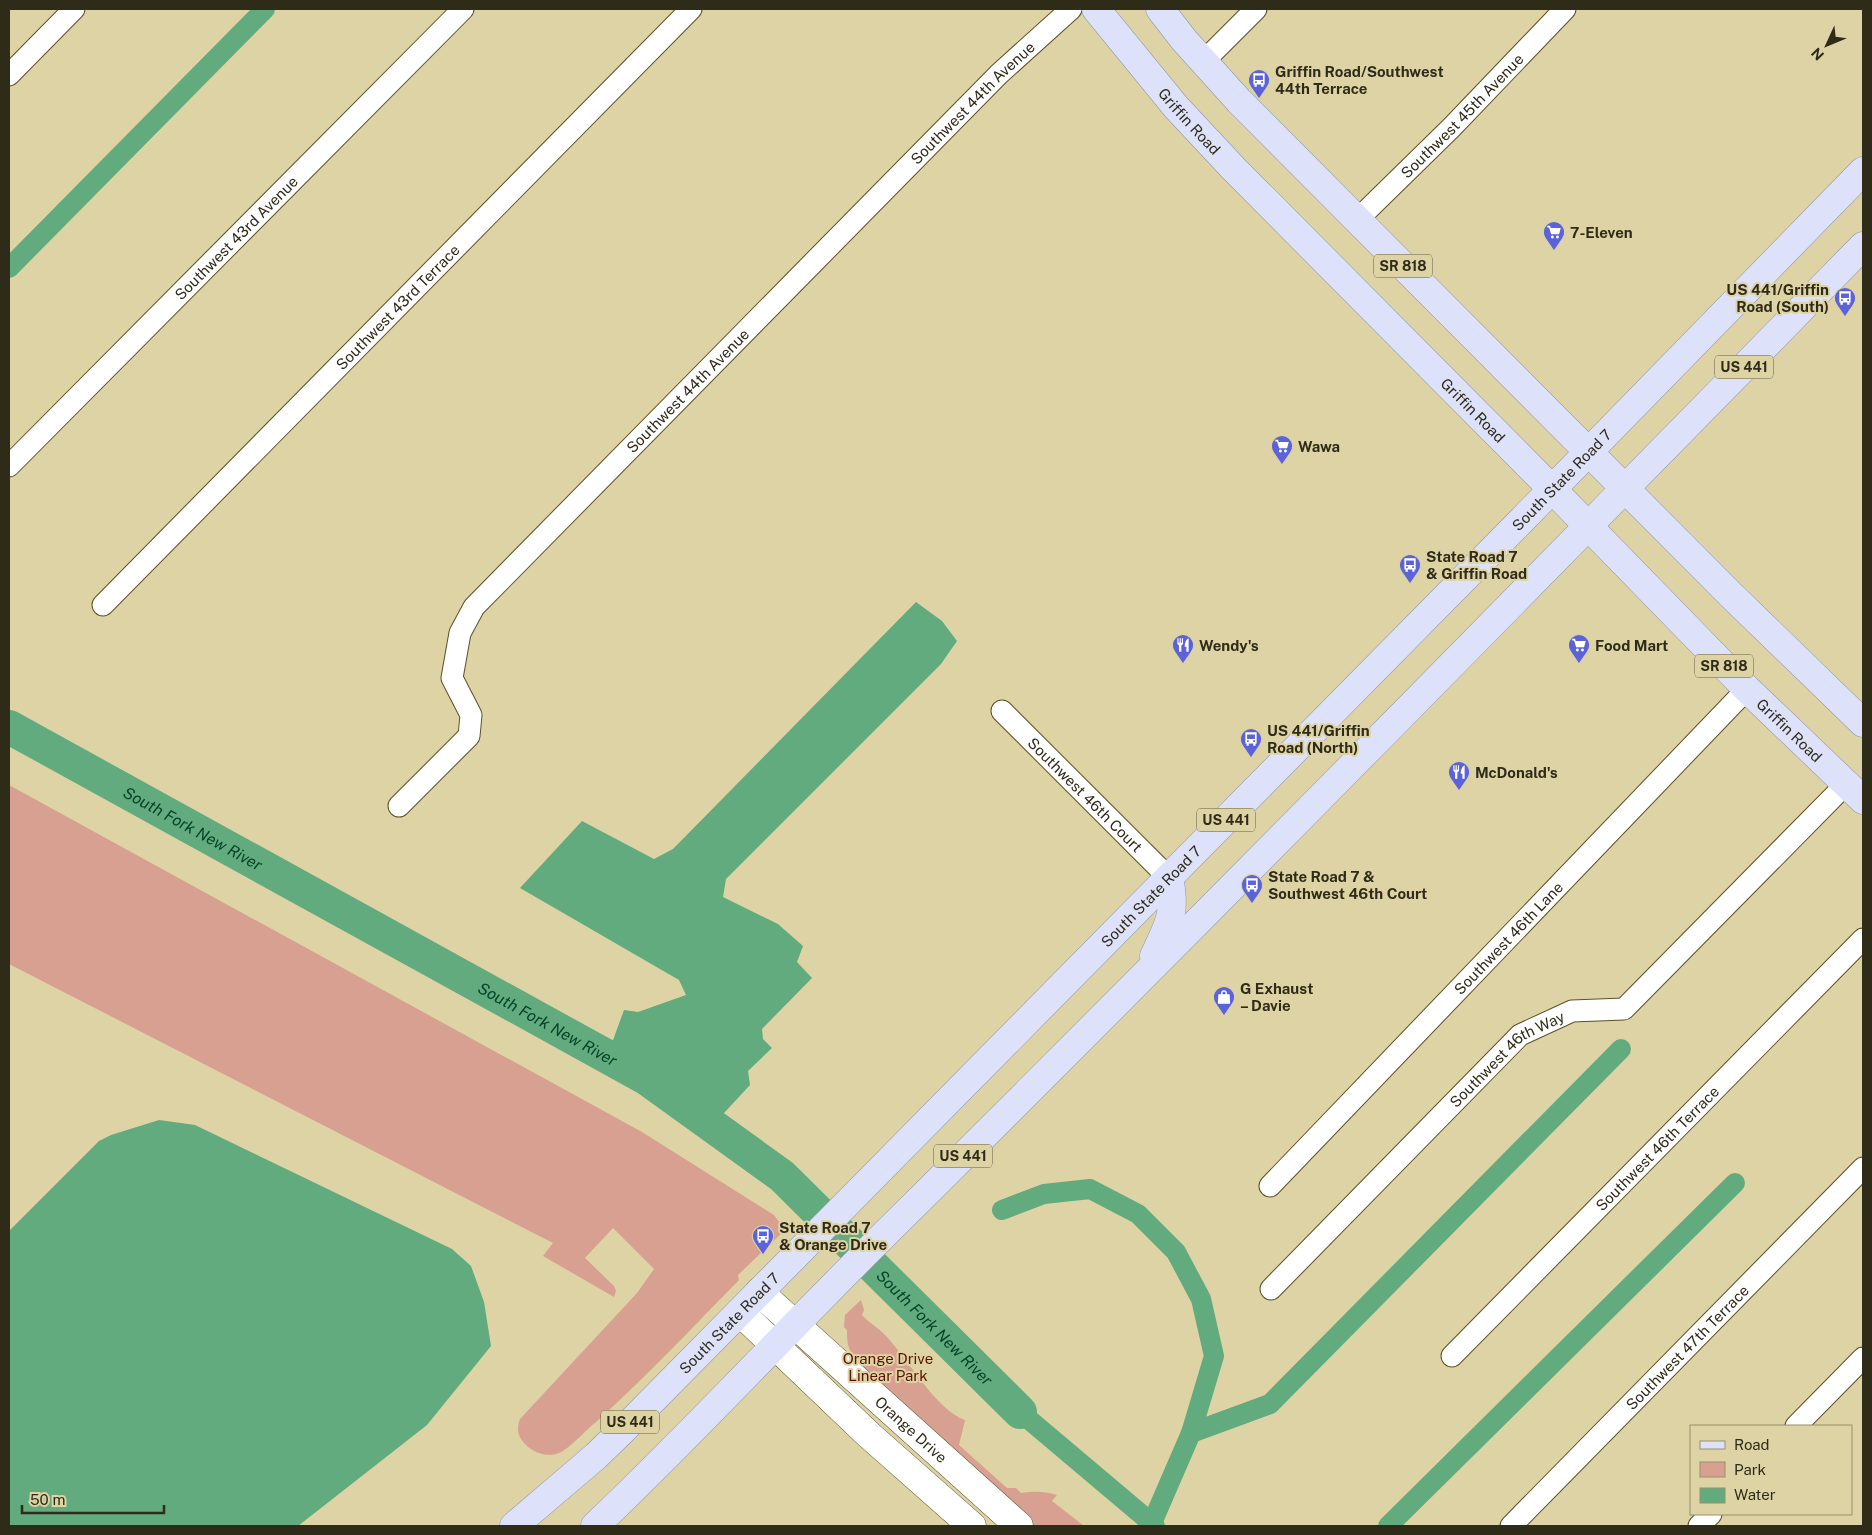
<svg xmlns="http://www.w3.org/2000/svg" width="1872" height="1535" font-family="'Public Sans',sans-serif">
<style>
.green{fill:#d8a090}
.water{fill:#61ab7f}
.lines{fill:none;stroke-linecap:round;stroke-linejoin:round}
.canal{stroke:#61ab7f;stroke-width:20}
.river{stroke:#61ab7f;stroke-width:34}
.street-casing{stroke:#5b5126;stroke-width:23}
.secondary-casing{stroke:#5b5126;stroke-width:29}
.primary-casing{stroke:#9195a9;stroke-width:29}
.street{stroke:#fff;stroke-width:21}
.secondary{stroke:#fff;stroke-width:28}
.primary{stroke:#dde2fa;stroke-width:28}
.labels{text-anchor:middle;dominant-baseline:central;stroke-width:4;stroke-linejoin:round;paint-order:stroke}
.shield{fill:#ded3a4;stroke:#645d43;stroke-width:1}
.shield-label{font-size:14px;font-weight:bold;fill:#2f2b19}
.poi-label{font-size:15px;font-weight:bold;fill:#2f2b19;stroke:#ded3a4;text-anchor:start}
.street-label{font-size:15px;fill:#2f2b19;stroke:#ded3a4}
.park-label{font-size:15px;fill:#591400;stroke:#ded3a4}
.water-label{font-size:16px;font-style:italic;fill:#054326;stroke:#ded3a4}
</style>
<rect width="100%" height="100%" fill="#ded3a4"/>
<!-- green -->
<g class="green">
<path d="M 9,785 L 642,1132 L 774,1215 L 785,1230 L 738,1275 L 739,1280 C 692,1328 646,1377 596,1422 C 587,1429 571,1447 561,1452 C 550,1458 535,1454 526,1445 C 518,1437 516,1430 520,1419 L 637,1293 L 654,1269 L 613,1228 L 585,1258 L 614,1286 L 616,1291 L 614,1297 L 543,1256 L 553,1243 L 9,964 Z"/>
<path d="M 861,1300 L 864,1310 L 862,1315 C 869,1323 879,1328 886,1336 C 907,1358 936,1410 965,1420 L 959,1445 L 1007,1488 L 1016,1488 L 1021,1493 C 1035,1491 1044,1491 1057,1495 L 1052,1501 L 1084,1526 L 1031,1526 L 865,1373 C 863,1358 856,1361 850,1350 C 847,1344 847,1337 847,1330 L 844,1327 L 845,1315 Z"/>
</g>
<!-- water -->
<g class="water">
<path d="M 916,602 L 942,621 L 957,641 L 941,664 L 726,879 L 723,897 L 778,924 L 803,946 L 797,962 L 812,978 L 762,1029 L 763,1039 L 772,1048 L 748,1071 L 750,1085 L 712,1126 L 646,1078 L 612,1043 L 624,1010 L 638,1012 L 686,995 L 679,980 L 520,888 L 582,821 L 654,859 L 673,849 Z"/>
<path d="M 159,1120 L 195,1125 L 452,1249 L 471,1266 L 484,1302 L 491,1346 L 427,1425 L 298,1526 L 9,1526 L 9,1231 L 99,1141 L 111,1135 Z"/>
</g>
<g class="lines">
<!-- canal -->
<g class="canal">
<path d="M 9,268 L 265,9"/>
<path d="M 1002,1210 L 1044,1194 L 1090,1189 L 1138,1214 L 1176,1252 L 1201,1299 L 1214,1356 L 1191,1433"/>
<path d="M 1020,1412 L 1155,1526"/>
<path d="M 1152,1523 L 1191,1433 L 1270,1404 L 1621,1049"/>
<path d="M 1388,1526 L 1735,1183"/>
</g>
<!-- river -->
<path class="river" id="s1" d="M 9,727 L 646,1078 L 782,1176 L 1020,1412"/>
<!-- street casing -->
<g class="street-casing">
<g id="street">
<path d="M 1203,62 L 1256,9"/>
<path d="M 9,75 L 74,9"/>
<path id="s2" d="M 1357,220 L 1452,127 L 1565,9"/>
<path id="s3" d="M 9,466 L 463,9"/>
<path id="s4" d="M 103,605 L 691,9"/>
<path id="s5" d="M 1002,711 L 1169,878"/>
<path id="s6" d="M 399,806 L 469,736 L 471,715 L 452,678 L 460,633 L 474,607 L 999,74 L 1071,9"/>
<path id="s7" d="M 1270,1186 L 1747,689"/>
<path id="s8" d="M 1271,1289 L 1520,1035 L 1572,1011 L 1624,1009 L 1847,783"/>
<path id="s9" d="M 1452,1356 L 1863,939"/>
<path d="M 1796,1426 L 1863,1358"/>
<path id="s10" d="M 1511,1526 L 1863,1168"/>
<path d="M 1699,1526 L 1711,1514"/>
</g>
</g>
<!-- secondary casing -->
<g class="secondary-casing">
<g id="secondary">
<path id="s11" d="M 759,1292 L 1019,1526"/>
<path d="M 740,1312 L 869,1435 L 972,1526"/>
</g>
</g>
<!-- primary casing -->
<g class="primary-casing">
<g id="primary">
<path id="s12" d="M 1096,9 L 1176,107 L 1233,168 L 1552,489 L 1747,689 L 1863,800"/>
<path d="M 1160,9 L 1184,40 L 1239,101 L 1731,595 L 1863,723"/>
<path d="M 1154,956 C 1168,926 1177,913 1169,878"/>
<path id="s13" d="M 514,1526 L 596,1456 L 626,1427 L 1521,521 L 1863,171"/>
<path d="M 595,1526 C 700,1426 798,1319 901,1218 C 1225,897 1544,571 1863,246"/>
</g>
</g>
<!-- street -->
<use href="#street" class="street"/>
<!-- secondary -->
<use href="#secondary" class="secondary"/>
<!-- primary -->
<use href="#primary" class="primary"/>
</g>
<!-- icons -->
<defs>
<g id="bus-pin" transform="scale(1.125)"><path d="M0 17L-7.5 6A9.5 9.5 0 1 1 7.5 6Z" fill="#5c63da" stroke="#ded3a4"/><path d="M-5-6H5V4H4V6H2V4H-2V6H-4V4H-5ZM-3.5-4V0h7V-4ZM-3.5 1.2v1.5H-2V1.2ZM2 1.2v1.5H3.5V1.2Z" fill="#fff"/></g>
<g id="supermarket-pin" transform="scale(1.125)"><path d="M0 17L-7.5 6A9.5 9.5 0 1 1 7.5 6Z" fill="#5c63da" stroke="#ded3a4"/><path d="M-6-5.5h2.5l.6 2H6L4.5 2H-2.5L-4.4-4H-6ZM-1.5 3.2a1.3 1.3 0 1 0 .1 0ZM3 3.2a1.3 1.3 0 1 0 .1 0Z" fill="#fff"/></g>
<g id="restaurant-pin" transform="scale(1.125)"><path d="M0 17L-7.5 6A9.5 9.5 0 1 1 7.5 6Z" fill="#5c63da" stroke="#ded3a4"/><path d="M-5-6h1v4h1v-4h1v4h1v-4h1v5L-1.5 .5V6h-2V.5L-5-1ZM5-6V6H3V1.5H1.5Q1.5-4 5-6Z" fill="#fff"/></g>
<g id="shop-pin" transform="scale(1.125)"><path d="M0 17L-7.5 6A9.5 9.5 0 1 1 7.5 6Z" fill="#5c63da" stroke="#ded3a4"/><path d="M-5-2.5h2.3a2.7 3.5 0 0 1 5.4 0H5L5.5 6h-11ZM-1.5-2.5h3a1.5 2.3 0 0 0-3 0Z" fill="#fff"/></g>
</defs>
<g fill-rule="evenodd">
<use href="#bus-pin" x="1259" y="80"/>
<use href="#supermarket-pin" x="1554" y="232"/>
<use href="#bus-pin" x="1845" y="298"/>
<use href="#supermarket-pin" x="1282" y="446"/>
<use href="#bus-pin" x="1410" y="565"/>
<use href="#restaurant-pin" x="1183" y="645"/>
<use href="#supermarket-pin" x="1579" y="645"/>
<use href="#bus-pin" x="1251" y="739"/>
<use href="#restaurant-pin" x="1459" y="772"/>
<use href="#bus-pin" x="1252" y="885"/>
<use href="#shop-pin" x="1224" y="997"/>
<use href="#bus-pin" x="763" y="1236"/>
</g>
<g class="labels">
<!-- shield labels -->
<g class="shield">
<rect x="1374" y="254.5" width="58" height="23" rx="4"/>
<rect x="1715" y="355.5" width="58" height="23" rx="4"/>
<rect x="1695" y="654.5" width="58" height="23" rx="4"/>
<rect x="1197" y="808.5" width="58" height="23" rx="4"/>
<rect x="934" y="1144.5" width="58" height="23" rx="4"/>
<rect x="601" y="1410.5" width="58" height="23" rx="4"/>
</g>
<g class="shield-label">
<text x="1403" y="266">SR 818</text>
<text x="1744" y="367">US 441</text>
<text x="1724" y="666">SR 818</text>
<text x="1226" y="820">US 441</text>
<text x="963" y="1156">US 441</text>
<text x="630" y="1422">US 441</text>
</g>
<!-- poi labels -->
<g class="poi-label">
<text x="1275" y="71">Griffin Road/Southwest<tspan x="1275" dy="17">44th Terrace</tspan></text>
<text x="1570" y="232">7-Eleven</text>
<text x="1829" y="289" text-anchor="end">US 441/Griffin<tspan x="1829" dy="17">Road (South)</tspan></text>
<text x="1298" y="446">Wawa</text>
<text x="1426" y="556">State Road 7<tspan x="1426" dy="17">&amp; Griffin Road</tspan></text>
<text x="1199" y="645">Wendy's</text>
<text x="1595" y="645">Food Mart</text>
<text x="1267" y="730">US 441/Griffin<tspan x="1267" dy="17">Road (North)</tspan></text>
<text x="1475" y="772">McDonald's</text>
<text x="1268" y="876">State Road 7 &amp;<tspan x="1268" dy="17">Southwest 46th Court</tspan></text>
<text x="1240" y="988">G Exhaust<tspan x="1240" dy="17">– Davie</tspan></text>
<text x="779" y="1227">State Road 7<tspan x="779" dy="17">&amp; Orange Drive</tspan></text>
</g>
<!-- street labels -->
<g class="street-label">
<text stroke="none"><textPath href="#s6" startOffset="946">Southwest 44th Avenue</textPath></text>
<text stroke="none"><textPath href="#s2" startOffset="148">Southwest 45th Avenue</textPath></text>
<text stroke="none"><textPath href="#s12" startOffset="146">Griffin Road</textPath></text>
<text stroke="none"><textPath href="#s3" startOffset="322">Southwest 43rd Avenue</textPath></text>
<text stroke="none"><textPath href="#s4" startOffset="419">Southwest 43rd Terrace</textPath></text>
<text stroke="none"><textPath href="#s6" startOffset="541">Southwest 44th Avenue</textPath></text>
<text stroke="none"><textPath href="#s12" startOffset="551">Griffin Road</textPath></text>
<text stroke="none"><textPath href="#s13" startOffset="1481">South State Road 7</textPath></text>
<text stroke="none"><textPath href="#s12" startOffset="1001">Griffin Road</textPath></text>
<text stroke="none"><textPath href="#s5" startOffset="118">Southwest 46th Court</textPath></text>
<text stroke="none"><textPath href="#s13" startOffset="896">South State Road 7</textPath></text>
<text stroke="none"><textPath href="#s7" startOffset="344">Southwest 46th Lane</textPath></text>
<text stroke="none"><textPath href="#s8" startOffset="331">Southwest 46th Way</textPath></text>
<text stroke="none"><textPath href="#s9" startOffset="292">Southwest 46th Terrace</textPath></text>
<text stroke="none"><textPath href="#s13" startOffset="296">South State Road 7</textPath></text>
<text stroke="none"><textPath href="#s10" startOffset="251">Southwest 47th Terrace</textPath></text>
<text stroke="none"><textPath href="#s11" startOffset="205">Orange Drive</textPath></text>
</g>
<!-- park labels -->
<g class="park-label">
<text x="888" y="1358">Orange Drive<tspan x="888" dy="17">Linear Park</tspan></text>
</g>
<!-- water labels -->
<g class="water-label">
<text stroke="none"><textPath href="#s1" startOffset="210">South Fork New River</textPath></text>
<text stroke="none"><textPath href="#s1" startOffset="615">South Fork New River</textPath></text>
<text stroke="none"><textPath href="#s1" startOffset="1110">South Fork New River</textPath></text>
</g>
</g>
<!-- border -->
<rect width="1872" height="1535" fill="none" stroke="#2f2b19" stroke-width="20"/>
<!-- legend -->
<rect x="1690" y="1425" width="162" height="90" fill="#ded3a4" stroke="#98906c"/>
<rect x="1700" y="1441" width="25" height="8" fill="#dde2fa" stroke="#98906c"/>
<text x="1734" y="1450" font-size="15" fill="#2f2b19">Road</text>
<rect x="1700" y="1462" width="25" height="15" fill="#d8a090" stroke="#98906c"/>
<text x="1734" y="1475" font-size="15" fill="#2f2b19">Park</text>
<rect x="1700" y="1488" width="25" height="15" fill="#61ab7f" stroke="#98906c"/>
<text x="1734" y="1500" font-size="15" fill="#2f2b19">Water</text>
<!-- north arrow -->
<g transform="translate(1827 45) rotate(226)" stroke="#ded3a4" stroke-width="4" paint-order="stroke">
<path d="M0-4L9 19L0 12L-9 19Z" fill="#2f2b19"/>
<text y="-8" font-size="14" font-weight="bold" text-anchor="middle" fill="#2f2b19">N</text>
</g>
<!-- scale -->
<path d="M22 1505v8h142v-8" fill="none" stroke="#2f2b19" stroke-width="2.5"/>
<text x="30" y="1505" font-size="15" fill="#2f2b19" stroke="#ded3a4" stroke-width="4" paint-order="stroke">50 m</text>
</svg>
